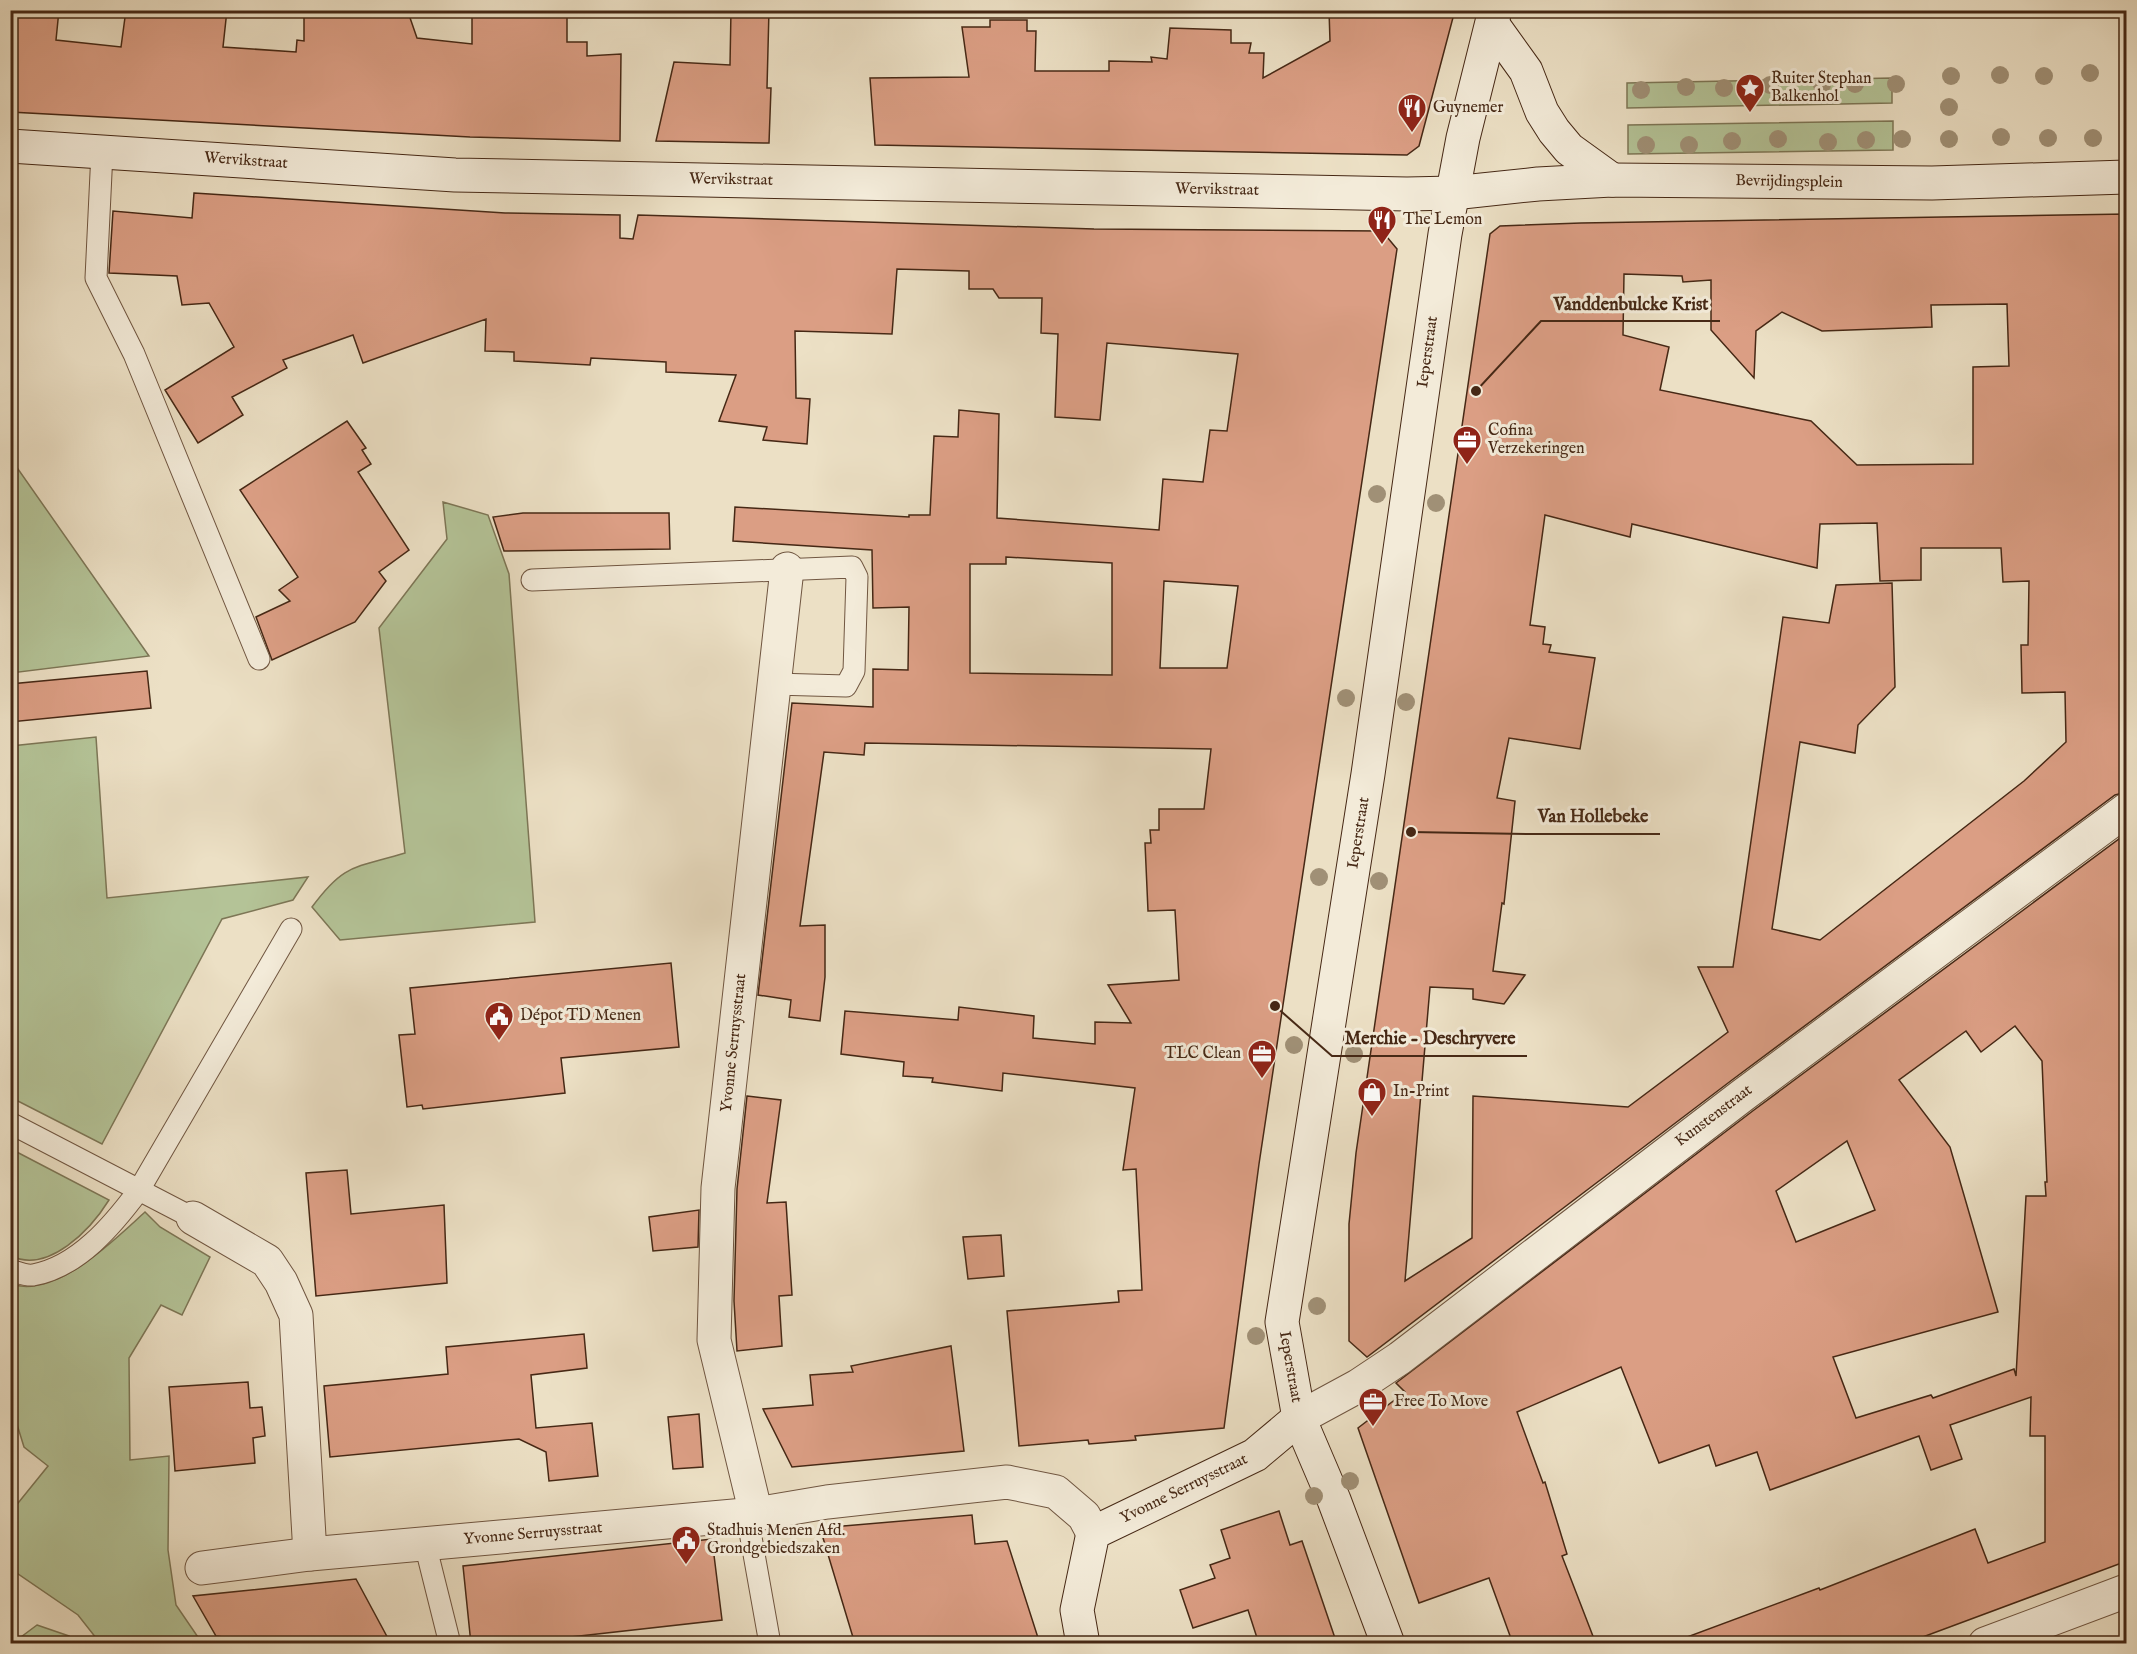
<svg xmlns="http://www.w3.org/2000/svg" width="2137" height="1654" font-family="'IM FELL English',serif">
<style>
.green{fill:#b4c397;stroke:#7d7656;stroke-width:1.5}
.building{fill:#db9e84;stroke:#462815;stroke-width:1.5;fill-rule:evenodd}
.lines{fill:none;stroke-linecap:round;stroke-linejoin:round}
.lane-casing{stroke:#705641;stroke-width:23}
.street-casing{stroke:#705641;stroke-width:35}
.secondary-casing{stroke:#462815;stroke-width:35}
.lane{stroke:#f3ebd9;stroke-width:21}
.street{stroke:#f3ebd9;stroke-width:33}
.secondary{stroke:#f3ebd9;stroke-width:33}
.tree{fill:#a09076}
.labels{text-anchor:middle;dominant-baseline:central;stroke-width:6;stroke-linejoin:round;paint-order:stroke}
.poi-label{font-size:16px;fill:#462815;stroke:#f3ebd9;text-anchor:start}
.street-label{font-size:16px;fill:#462815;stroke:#f3ebd9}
.leader{fill:none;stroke:#462815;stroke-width:2}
.callout-dot{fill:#462815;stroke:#f3ebd9;stroke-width:2}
.callout-label{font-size:18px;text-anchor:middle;font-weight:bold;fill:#462815;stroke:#f3ebd9;stroke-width:6;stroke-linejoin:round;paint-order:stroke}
</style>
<rect width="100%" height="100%" fill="#ece0c5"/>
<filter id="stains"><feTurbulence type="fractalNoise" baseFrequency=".00333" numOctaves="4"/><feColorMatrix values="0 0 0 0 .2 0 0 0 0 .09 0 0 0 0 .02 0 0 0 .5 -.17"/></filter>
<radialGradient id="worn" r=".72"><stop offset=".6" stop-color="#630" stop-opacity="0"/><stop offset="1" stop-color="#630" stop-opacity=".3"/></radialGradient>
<!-- green -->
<g class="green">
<path d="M 1892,78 L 1892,103 L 1627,108 L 1627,83 Z"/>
<path d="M 1893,121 L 1893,150 L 1628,154 L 1628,125 Z"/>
<path d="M 10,459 L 11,459 L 149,656 L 11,673 Z"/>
<path d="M 443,502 L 488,515 L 509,574 L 535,922 L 340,940 L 312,907 C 345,862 356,868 405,853 L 379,628 L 447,539 Z"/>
<path d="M 96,737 L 107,898 L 308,877 L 293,900 L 222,919 L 102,1144 L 10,1097 L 11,746 Z"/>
<path d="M 11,1149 L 109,1200 C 91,1229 49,1274 11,1256 Z"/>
<path d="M 145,1212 L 160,1227 L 210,1257 L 182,1315 L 161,1305 L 129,1358 L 130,1460 L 169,1456 L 168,1550 L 176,1605 L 202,1643 L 100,1643 L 78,1615 L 11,1569 L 10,1513 L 48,1466 L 24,1447 L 11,1405 L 11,1284 C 56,1299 113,1241 145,1212 Z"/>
<path d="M 37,1625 L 69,1636 L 77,1643 L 13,1643 Z"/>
</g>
<!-- building -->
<g class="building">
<path d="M 10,10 L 59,10 L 56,40 L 121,47 L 126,10 L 227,10 L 223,47 L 296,52 L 297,40 L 304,41 L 304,12 L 408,12 L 417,38 L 472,44 L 472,15 L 567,16 L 567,42 L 587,42 L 587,56 L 621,54 L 620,141 L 470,137 L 10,112 Z"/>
<path d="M 731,10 L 769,10 L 767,88 L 771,88 L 769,143 L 656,141 L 674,62 L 730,65 Z"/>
<path d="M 1329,10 L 1455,10 L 1419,146 L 1407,155 L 875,145 L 870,78 L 969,77 L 962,27 L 990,27 L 990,20 L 1027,20 L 1027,31 L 1036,31 L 1035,71 L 1109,71 L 1109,61 L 1152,62 L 1151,57 L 1167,59 L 1170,28 L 1231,30 L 1231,43 L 1251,43 L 1249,53 L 1264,53 L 1263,78 L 1330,41 Z"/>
<path d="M 194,193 L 505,213 L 620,215 L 620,238 L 633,239 L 638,215 L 1094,229 L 1382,231 L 1397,249 L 1259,1164 L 1224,1428 L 1135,1436 L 1136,1440 L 1089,1444 L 1088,1440 L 1019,1446 L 1007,1311 L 1119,1302 L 1118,1291 L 1142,1290 L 1136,1169 L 1123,1170 L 1135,1088 L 1003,1073 L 1002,1091 L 932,1082 L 933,1078 L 903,1076 L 904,1062 L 841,1054 L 845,1011 L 958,1020 L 959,1007 L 1034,1016 L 1033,1038 L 1095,1044 L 1095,1022 L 1131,1023 L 1108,985 L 1179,980 L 1175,910 L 1148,911 L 1145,843 L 1151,843 L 1150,830 L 1159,830 L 1159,809 L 1204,809 L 1211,749 L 865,743 L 864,755 L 824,752 L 800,926 L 825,925 L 825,977 L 820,1021 L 789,1017 L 791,1000 L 758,995 L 792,703 L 873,707 L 873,669 L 908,670 L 909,607 L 873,608 L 872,550 L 733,541 L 735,507 L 909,517 L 909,515 L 930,515 L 934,436 L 958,437 L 959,410 L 999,414 L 997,518 L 1159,530 L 1163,479 L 1203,482 L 1210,430 L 1227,431 L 1238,354 L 1107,343 L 1100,420 L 1055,417 L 1058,334 L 1041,333 L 1042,298 L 999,298 L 993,289 L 969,289 L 969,271 L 897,269 L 892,334 L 795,331 L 796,398 L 810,399 L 807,444 L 763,440 L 767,427 L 719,421 L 736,375 L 666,372 L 666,362 L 591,358 L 590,365 L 514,361 L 514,352 L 485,351 L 486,319 L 363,363 L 353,335 L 283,360 L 287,368 L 232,397 L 243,415 L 198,443 L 165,390 L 234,347 L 209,303 L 182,305 L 177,276 L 109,273 L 113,211 L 192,218 ZM 1006,557 L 1112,563 L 1112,675 L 970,673 L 970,564 L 1006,564 ZM 1164,581 L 1238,586 L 1227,668 L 1160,668 Z"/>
<path d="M 2127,214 L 2127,792 L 2115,795 L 1732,1080 L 1367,1357 L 1349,1341 L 1349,1224 L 1356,1153 L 1490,234 L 1500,226 L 1581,223 ZM 1624,274 L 1682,276 L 1683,282 L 1711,280 L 1711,330 L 1754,378 L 1756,331 L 1782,312 L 1822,331 L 1932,327 L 1931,305 L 2007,304 L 2009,366 L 1973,367 L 1973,464 L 1857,465 L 1811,421 L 1660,390 L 1669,347 L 1623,335 ZM 1545,515 L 1630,537 L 1632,524 L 1817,568 L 1820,524 L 1877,523 L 1880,581 L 1921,580 L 1921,548 L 2001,548 L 2003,582 L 2029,581 L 2028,645 L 2021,645 L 2022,693 L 2065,692 L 2066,742 L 2024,781 L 1820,940 L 1772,929 L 1800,742 L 1855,753 L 1858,725 L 1895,687 L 1892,583 L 1836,585 L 1829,623 L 1783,617 L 1733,967 L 1698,967 L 1728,1032 L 1628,1107 L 1473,1096 L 1472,1238 L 1405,1281 L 1430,987 L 1473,989 L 1473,999 L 1504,1004 L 1525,975 L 1493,971 L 1502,903 L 1504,904 L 1515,801 L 1497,798 L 1509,738 L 1580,749 L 1595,658 L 1549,652 L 1551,645 L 1543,644 L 1545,627 L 1530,625 Z"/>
<path d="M 347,421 L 366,448 L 362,450 L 371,464 L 358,472 L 409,550 L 379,572 L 386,581 L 355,622 L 272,660 L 256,617 L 290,601 L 279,590 L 298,577 L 240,490 Z"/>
<path d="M 523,513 L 669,513 L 670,549 L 504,551 L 493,517 Z"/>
<path d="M 147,671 L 151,708 L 10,722 L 10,684 Z"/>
<path d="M 2127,833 L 2127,1561 L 1904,1644 L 1679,1644 L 1679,1640 L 1819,1588 L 1820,1590 L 1975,1529 L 1988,1563 L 2045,1542 L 2045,1436 L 2030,1436 L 2031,1397 L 1950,1425 L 1962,1459 L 1931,1470 L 1919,1436 L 1770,1490 L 1757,1452 L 1716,1466 L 1709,1445 L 1659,1463 L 1621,1367 L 1517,1412 L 1543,1483 L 1545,1482 L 1567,1554 L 1562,1556 L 1596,1644 L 1513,1644 L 1489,1578 L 1419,1603 L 1358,1428 L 1405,1392 L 1396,1383 L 1754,1110 ZM 2015,1026 L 2042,1061 L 2047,1182 L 2045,1182 L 2046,1196 L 2026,1196 L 2016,1376 L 2014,1369 L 1933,1398 L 1931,1395 L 1856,1418 L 1833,1357 L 1998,1312 L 1950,1147 L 1899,1080 L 1966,1031 L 1981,1052 ZM 1847,1141 L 1875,1210 L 1796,1242 L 1776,1191 Z"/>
<path d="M 671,963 L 679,1047 L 561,1058 L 565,1093 L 423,1109 L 422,1105 L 407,1107 L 399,1035 L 415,1034 L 410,988 Z"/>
<path d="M 747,1096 L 781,1100 L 767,1203 L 786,1202 L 792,1295 L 779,1296 L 782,1346 L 737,1351 L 734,1301 L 737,1189 Z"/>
<path d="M 347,1170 L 351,1214 L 444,1205 L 447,1283 L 316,1296 L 306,1173 Z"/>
<path d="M 699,1210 L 698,1247 L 653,1251 L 649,1217 Z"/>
<path d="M 1001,1235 L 1004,1276 L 968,1279 L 963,1237 Z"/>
<path d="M 584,1334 L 587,1368 L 531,1375 L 536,1428 L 592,1423 L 598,1476 L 549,1481 L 546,1452 L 519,1439 L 330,1457 L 324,1386 L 448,1374 L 446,1347 Z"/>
<path d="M 951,1346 L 964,1451 L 792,1467 L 763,1409 L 813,1405 L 810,1375 L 853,1372 L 851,1366 Z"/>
<path d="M 248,1382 L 250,1408 L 262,1407 L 265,1436 L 253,1438 L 255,1463 L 175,1471 L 169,1387 Z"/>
<path d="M 699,1414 L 703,1467 L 673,1469 L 668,1417 Z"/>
<path d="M 1279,1511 L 1290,1545 L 1302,1541 L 1337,1644 L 1259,1644 L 1248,1610 L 1193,1628 L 1180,1590 L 1215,1578 L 1210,1565 L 1230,1558 L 1221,1530 Z"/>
<path d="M 972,1515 L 975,1544 L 1007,1541 L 1040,1644 L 855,1644 L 820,1528 Z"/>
<path d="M 712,1539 L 722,1620 L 508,1644 L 471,1644 L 463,1566 Z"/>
<path d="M 356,1579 L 391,1644 L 248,1644 L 246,1640 L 216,1636 L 193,1596 Z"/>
</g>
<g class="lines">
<!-- lane casing -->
<g class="lane-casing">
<g id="lane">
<path d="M 102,152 L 96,278 L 134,354 L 259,659"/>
<path d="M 532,580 L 852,567 L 857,577 L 854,671 L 846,686 L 774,684"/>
<path d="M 10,1123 L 193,1218"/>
<path d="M 10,1270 C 17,1272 26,1276 33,1275 C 78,1267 113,1225 139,1190 L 291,929"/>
<path d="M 747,1515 L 770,1644"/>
<path d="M 425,1544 L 450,1644"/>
</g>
</g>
<!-- street casing -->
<g class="street-casing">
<g id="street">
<path d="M 193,1218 L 267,1261 L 281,1282 L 296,1315 L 310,1554"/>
<path d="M 1299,1418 L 1358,1386 L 1400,1358 L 1743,1095 L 2126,810"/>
<path d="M 756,1514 L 714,1340 L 718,1188 L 787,569"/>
<path d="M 202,1568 L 310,1554 L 756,1514 L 827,1502 L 1007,1482 L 1056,1492 L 1084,1516 L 1093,1533"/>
<path d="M 1985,1644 L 2126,1591"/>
</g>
</g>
<!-- secondary casing -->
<g class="secondary-casing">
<g id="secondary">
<path d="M 1493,25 L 1526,71 L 1542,112 L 1554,131 L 1569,149 L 1612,180"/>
<path d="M 10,146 L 455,175 L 1407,194 L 1453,193 L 1538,184 L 1612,180 L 1932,183 L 2126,177"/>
<path d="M 1083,1644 L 1077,1610 L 1093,1533 L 1255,1455 L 1299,1418"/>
<path d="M 1388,1644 L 1334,1500 L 1299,1418 L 1282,1322 L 1368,774 L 1445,234 L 1463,138 L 1495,10"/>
</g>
</g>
<!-- lane -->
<use href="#lane" class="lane"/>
<!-- street -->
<use href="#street" class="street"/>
<!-- secondary -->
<use href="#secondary" class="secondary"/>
</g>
<!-- trees -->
<g class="tree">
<circle cx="2090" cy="73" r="9"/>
<circle cx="2000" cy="75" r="9"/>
<circle cx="1951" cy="76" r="9"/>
<circle cx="2044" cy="76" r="9"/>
<circle cx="1855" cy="84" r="9"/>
<circle cx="1896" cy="84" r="9"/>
<circle cx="1770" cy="85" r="9"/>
<circle cx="1822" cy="85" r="9"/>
<circle cx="1686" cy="87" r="9"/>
<circle cx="1724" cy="88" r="9"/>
<circle cx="1641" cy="90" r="9"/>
<circle cx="1949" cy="107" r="9"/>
<circle cx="2001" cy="137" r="9"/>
<circle cx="2048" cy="138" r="9"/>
<circle cx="2093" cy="138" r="9"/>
<circle cx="1778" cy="139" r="9"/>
<circle cx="1902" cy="139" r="9"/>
<circle cx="1949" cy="139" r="9"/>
<circle cx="1866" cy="140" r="9"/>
<circle cx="1732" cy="141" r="9"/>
<circle cx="1828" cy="142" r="9"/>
<circle cx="1646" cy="145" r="9"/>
<circle cx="1689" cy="145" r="9"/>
<circle cx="1377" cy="494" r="9"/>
<circle cx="1436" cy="503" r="9"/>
<circle cx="1346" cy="698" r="9"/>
<circle cx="1406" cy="702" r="9"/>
<circle cx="1319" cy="877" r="9"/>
<circle cx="1379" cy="881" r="9"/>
<circle cx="1294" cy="1045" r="9"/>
<circle cx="1354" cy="1054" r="9"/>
<circle cx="1317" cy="1306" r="9"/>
<circle cx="1256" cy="1336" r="9"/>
<circle cx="1350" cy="1481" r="9"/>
<circle cx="1314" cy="1496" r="9"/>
</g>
<!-- icons -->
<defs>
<g id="sight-pin" transform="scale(1.5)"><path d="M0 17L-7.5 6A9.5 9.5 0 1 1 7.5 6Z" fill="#8f2418" stroke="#f3ebd9"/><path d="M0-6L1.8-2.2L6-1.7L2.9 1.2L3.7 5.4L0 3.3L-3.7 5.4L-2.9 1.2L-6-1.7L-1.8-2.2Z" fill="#fff"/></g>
<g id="restaurant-pin" transform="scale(1.5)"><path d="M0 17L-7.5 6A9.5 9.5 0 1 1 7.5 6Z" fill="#8f2418" stroke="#f3ebd9"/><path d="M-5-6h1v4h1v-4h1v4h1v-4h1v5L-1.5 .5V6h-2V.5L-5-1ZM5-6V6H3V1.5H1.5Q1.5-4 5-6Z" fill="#fff"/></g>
<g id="office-pin" transform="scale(1.5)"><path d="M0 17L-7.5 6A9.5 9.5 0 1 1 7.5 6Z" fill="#8f2418" stroke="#f3ebd9"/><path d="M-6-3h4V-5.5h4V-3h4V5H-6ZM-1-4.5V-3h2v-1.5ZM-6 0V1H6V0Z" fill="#fff"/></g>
<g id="civic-pin" transform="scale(1.5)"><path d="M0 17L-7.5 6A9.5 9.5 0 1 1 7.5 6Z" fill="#8f2418" stroke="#f3ebd9"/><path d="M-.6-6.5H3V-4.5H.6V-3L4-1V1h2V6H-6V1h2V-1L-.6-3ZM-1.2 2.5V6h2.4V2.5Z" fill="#fff"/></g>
<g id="shop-pin" transform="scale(1.5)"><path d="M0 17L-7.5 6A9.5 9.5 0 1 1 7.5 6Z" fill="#8f2418" stroke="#f3ebd9"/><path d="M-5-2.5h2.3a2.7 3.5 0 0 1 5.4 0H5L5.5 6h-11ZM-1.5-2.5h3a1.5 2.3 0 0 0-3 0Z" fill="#fff"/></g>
</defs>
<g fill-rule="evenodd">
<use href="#sight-pin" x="1750" y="88"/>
<use href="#restaurant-pin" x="1412" y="108"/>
<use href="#restaurant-pin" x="1382" y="220"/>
<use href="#office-pin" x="1467" y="440"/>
<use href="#civic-pin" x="499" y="1016"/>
<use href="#office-pin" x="1262" y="1054"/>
<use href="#shop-pin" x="1372" y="1092"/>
<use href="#office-pin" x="1373" y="1402"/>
<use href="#civic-pin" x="686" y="1540"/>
</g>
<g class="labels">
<!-- poi labels -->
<g class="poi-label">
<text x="1771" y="79">Ruiter Stephan<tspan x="1771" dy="18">Balkenhol</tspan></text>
<text x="1433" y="108">Guynemer</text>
<text x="1403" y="220">The Lemon</text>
<text x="1488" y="431">Cofina<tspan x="1488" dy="18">Verzekeringen</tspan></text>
<text x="520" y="1016">Dépot TD Menen</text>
<text x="1241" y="1054" text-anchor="end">TLC Clean</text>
<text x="1393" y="1092">In-Print</text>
<text x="1394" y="1402">Free To Move</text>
<text x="707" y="1531">Stadhuis Menen Afd.<tspan x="707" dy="18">Grondgebiedszaken</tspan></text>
</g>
<!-- street labels -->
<g class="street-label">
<text transform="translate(246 161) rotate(4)">Wervikstraat</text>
<text transform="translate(731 180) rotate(1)">Wervikstraat</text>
<text transform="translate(1789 182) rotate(1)">Bevrijdingsplein</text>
<text transform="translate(1217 190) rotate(1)">Wervikstraat</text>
<text transform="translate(1428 352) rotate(-82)">Ieperstraat</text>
<text transform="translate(1359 833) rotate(-81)">Ieperstraat</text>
<text transform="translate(734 1043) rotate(-84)">Yvonne Serruysstraat</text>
<text transform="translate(1714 1116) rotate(-37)">Kunstenstraat</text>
<text transform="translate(1290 1367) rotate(80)">Ieperstraat</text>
<text transform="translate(1184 1489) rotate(-26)">Yvonne Serruysstraat</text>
<text transform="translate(533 1534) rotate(-5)">Yvonne Serruysstraat</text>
</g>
</g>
<!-- callouts -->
<path class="leader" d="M1476 391L1541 321H1720M1411 832L1526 834H1660M1275 1006L1332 1056H1527"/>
<g class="callout-dot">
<circle cx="1476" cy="391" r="6"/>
<circle cx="1411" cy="832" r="6"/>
<circle cx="1275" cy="1006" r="6"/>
</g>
<g class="callout-label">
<text x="1631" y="310">Vanddenbulcke Krist</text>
<text x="1593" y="822">Van Hollebeke</text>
<text x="1430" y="1044">Merchie - Deschryvere</text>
</g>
<!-- margin -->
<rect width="2137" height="1654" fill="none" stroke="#ece0c5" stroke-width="36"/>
<rect x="12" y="12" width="2113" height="1630" fill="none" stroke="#462815" stroke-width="3"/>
<rect x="18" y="18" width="2101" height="1618" fill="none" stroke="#462815" stroke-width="1.5"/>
<rect width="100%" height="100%" filter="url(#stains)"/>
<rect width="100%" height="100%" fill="url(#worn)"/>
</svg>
